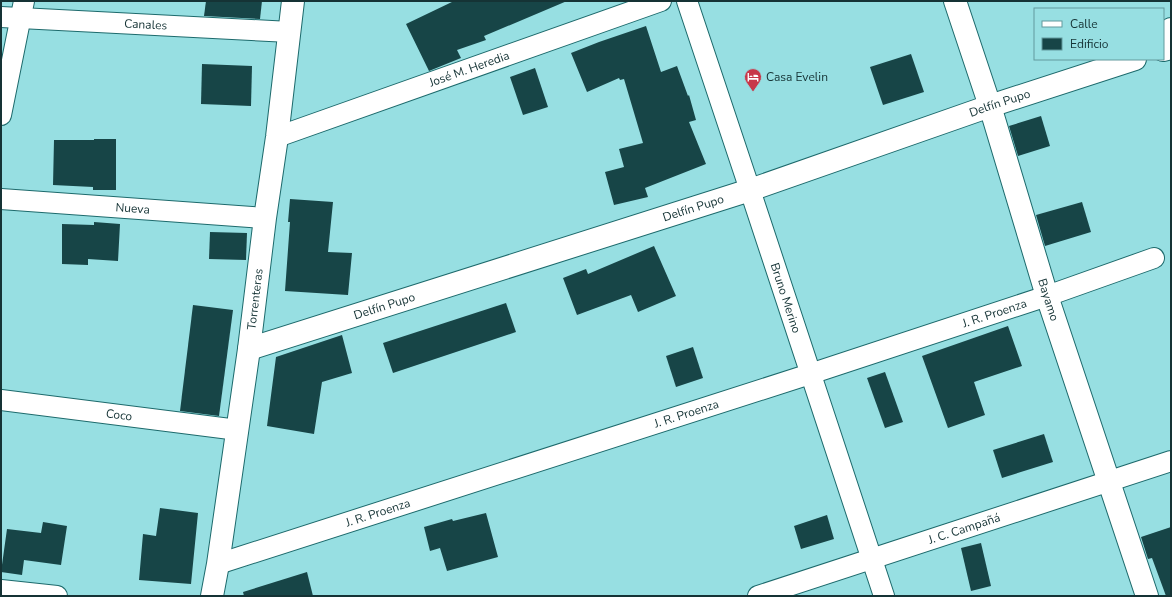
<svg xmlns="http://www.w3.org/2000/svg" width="1172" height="597" font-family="'Nunito Sans',sans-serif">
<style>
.building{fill:#174547}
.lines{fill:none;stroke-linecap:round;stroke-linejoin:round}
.minor-casing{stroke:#1d6a6c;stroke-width:22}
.tertiary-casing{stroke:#1d6a6c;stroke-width:24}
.minor{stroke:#fff;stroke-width:20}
.tertiary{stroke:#fff;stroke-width:22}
.labels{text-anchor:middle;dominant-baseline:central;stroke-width:4;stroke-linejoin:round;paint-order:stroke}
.street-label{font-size:12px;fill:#153335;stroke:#97dfe2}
.poi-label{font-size:12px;fill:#153335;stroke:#97dfe2;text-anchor:start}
</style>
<rect width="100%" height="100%" fill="#97dfe2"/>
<!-- building -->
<g class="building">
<path d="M 206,1 L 262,1 L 260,19 L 204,16 Z"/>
<path d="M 454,1 L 567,1 L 484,36 L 486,40 L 457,50 L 461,58 L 429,71 L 406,24 Z"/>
<path d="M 646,26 L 661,72 L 677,66 L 688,96 L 689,95 L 696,120 L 689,122 L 706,164 L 645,188 L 648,197 L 614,205 L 605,172 L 624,167 L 619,149 L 643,143 L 624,79 L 620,80 L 619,78 L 587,92 L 571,53 L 599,42 Z"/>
<path d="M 911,54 L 924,92 L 883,105 L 870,67 Z"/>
<path d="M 202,64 L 252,66 L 251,106 L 201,104 Z"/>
<path d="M 535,68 L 548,107 L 523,115 L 510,77 Z"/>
<path d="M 1041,116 L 1050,146 L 1018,156 L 1009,126 Z"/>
<path d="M 94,139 L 116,139 L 116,190 L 93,190 L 93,187 L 53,185 L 54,140 L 94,140 Z"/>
<path d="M 290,199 L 333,202 L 328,252 L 352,253 L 348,295 L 285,291 L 290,222 L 288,222 Z"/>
<path d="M 1082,202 L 1091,232 L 1045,246 L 1036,215 Z"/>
<path d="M 94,222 L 120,224 L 118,261 L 88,259 L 88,265 L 62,264 L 62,224 L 94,225 Z"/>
<path d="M 210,232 L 247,233 L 246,260 L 209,259 Z"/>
<path d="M 654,246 L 676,296 L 638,312 L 631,295 L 577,315 L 563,278 L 586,269 L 588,274 Z"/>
<path d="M 506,303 L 516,332 L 393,373 L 383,343 Z"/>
<path d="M 193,305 L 233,310 L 219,416 L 180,411 Z"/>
<path d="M 1008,326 L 1022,366 L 974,382 L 985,415 L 948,428 L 922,356 Z"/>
<path d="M 342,335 L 352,373 L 322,382 L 314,434 L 267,426 L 276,357 Z"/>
<path d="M 693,347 L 703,378 L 676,387 L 666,356 Z"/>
<path d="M 885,372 L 903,422 L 885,428 L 867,378 Z"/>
<path d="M 1044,434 L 1053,462 L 1002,478 L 993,450 Z"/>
<path d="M 160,508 L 198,513 L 191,584 L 139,580 L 143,534 L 156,536 Z"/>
<path d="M 486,513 L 498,557 L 447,571 L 440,548 L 430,551 L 424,527 L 452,519 L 453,521 Z"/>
<path d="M 827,515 L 834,539 L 801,549 L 794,526 Z"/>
<path d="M 43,522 L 67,526 L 61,565 L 24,560 L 22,575 L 1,572 L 7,529 L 41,533 Z"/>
<path d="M 1171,527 L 1171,596 L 1166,596 L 1152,558 L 1148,559 L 1141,537 Z"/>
<path d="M 981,543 L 991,586 L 971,591 L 961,548 Z"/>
<path d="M 307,572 L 313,596 L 244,596 L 243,592 Z"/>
</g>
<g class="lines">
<!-- minor casing -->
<g class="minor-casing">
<g id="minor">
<path id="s1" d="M 687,1 L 750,190 L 884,596"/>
<path id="s2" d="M 1,17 L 290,32"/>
<path d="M 1,115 L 24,1"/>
<path id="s3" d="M 277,137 L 661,1"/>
<path id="s4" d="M 1,199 L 265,218"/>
<path id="s5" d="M 1,400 L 238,430"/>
<path id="s6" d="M 218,564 L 810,374 L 1047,296 L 1154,258"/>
<path d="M 1,590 L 57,596"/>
<path id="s7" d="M 758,596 L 1171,461"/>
</g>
</g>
<!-- tertiary casing -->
<g class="tertiary-casing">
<g id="tertiary">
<path id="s8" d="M 955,1 L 990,106 L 1047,296 L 1147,596"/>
<path d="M 1163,50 L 1167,49 L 1171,29"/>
<path id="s9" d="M 249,349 L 750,190 L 990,106 L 1135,59"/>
<path id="s10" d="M 212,596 L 218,564 L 249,349 L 265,218 L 277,137 L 293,1"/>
</g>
</g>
<!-- minor -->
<use href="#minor" class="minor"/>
<!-- tertiary -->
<use href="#tertiary" class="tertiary"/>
</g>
<!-- icons -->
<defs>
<g id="hotel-pin" transform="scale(0.9)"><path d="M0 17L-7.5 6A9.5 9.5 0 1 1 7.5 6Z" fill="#c73749" stroke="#97dfe2"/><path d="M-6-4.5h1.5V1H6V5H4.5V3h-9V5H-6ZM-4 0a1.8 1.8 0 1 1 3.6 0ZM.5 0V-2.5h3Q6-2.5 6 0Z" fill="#fff"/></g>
</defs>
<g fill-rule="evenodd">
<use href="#hotel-pin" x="753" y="77"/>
</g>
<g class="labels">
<!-- street labels -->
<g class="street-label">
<text stroke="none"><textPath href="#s2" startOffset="145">Canales</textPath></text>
<text stroke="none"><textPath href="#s3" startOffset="204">José M. Heredia</textPath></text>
<text stroke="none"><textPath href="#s9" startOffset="790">Delfín Pupo</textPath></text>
<text stroke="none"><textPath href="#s9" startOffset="466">Delfín Pupo</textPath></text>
<text stroke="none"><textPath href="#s4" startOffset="132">Nueva</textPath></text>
<text stroke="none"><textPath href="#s1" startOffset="313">Bruno Merino</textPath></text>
<text stroke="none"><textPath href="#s10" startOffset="300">Torrenteras</textPath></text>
<text stroke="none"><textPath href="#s8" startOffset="313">Bayamo</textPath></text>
<text stroke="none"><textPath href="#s9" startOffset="142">Delfín Pupo</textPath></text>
<text stroke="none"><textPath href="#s6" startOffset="816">J. R. Proenza</textPath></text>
<text stroke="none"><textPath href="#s6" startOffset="492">J. R. Proenza</textPath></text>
<text stroke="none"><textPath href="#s5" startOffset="119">Coco</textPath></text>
<text stroke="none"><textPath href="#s6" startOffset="168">J. R. Proenza</textPath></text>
<text stroke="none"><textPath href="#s7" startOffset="217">J. C. Campañá</textPath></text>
</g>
<!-- poi labels -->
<g class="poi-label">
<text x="766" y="77">Casa Evelin</text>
</g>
</g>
<!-- border -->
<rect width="1172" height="597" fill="none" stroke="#153335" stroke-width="4"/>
<!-- legend -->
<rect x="1034" y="8" width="130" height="52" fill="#97dfe2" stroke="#639a9d"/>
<rect x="1042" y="21" width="20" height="6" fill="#ffffff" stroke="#639a9d"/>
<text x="1070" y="28" font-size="12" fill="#153335">Calle</text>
<rect x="1042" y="38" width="20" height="12" fill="#174547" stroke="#639a9d"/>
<text x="1070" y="48" font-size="12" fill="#153335">Edificio</text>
</svg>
